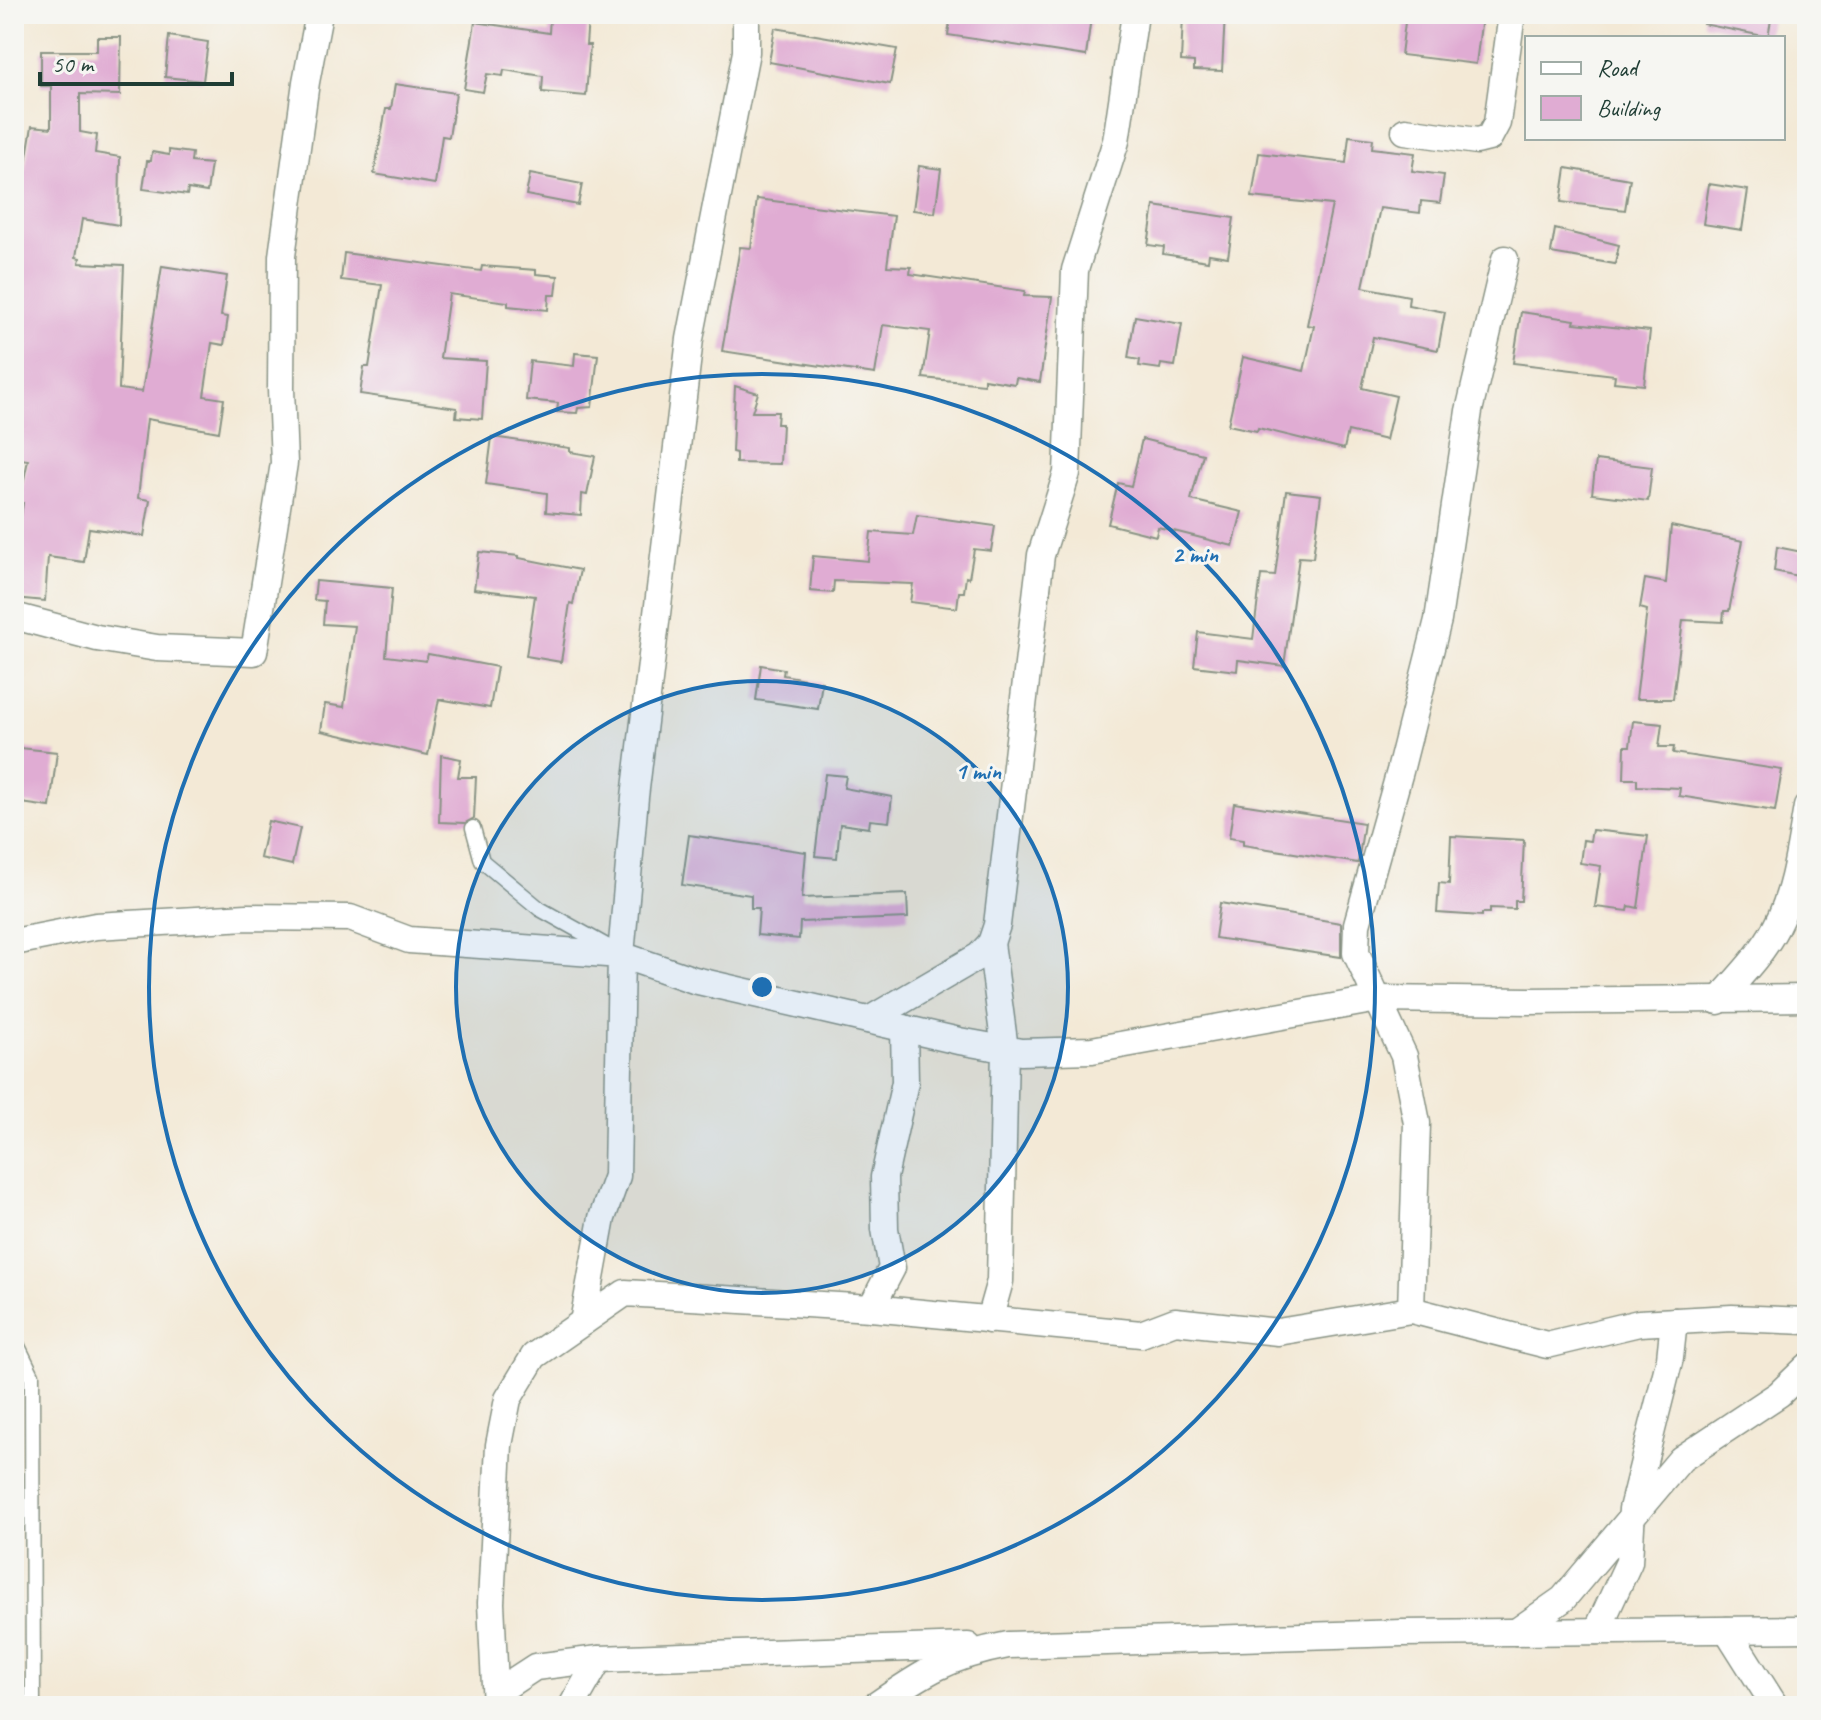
<svg xmlns="http://www.w3.org/2000/svg" width="1821" height="1720" font-family="Caveat,sans-serif">
<style>
.building{fill:#e0acd3}
.lines{fill:none;stroke-linecap:round;stroke-linejoin:round}
.service-casing{stroke:#899385;stroke-width:17}
.minor-casing{stroke:#899385;stroke-width:29}
.service{stroke:#fff;stroke-width:14}
.minor{stroke:#fff;stroke-width:26}
.ring{fill:none;stroke:#1f6fb2;stroke-width:4}
.centre{fill:#1f6fb2;stroke:#f6f6f2;stroke-width:4}
.ring-label{font-size:24px;text-anchor:middle;font-weight:bold;fill:#1f6fb2;stroke:#f6f6f2;stroke-width:6;stroke-linejoin:round;paint-order:stroke}
</style>
<rect width="100%" height="100%" fill="#f6f6f2"/>
<filter id="ink" filterUnits="userSpaceOnUse"><feTurbulence type="fractalNoise" baseFrequency=".0125" numOctaves="2"/><feDisplacementMap in="SourceGraphic" scale="16" xChannelSelector="R" yChannelSelector="G"/><feConvolveMatrix kernelMatrix="1 2 1 2 8 2 1 2 1" color-interpolation-filters="sRGB"/></filter>
<filter id="wash" filterUnits="userSpaceOnUse"><feTurbulence type="fractalNoise" baseFrequency=".006" numOctaves="4" result="noise"/><feDisplacementMap in="SourceGraphic" scale="32" xChannelSelector="R" yChannelSelector="G"/><feGaussianBlur stdDeviation="1.8" result="paint"/><feColorMatrix in="noise" values="0 0 0 0 0 0 0 0 0 0 0 0 0 0 0 0 0 1.4 0 .05"/><feComposite in="paint" operator="in"/></filter>
<g filter="url(#wash)">
<rect width="100%" height="100%" fill="#f3e9d6"/>
<g id="blocks">
<!-- building -->
<g class="building">
<path d="M 951,14 L 1073,14 L 1091,17 L 1086,56 L 948,35 Z"/>
<path d="M 1193,14 L 1225,14 L 1222,71 L 1194,70 L 1194,62 L 1181,61 L 1183,15 Z"/>
<path d="M 1406,14 L 1482,17 L 1476,64 L 1401,55 Z"/>
<path d="M 1704,14 L 1772,14 L 1768,37 L 1703,24 Z"/>
<path d="M 550,16 L 588,18 L 586,45 L 590,45 L 586,96 L 542,92 L 543,76 L 504,70 L 503,76 L 487,74 L 483,92 L 464,89 L 475,22 L 549,33 Z"/>
<path d="M 775,28 L 897,49 L 890,84 L 769,62 Z"/>
<path d="M 169,36 L 208,42 L 203,81 L 165,77 Z"/>
<path d="M 97,37 L 121,37 L 120,95 L 80,94 L 80,132 L 97,135 L 95,153 L 120,157 L 119,225 L 82,219 L 76,257 L 80,258 L 79,263 L 124,265 L 119,389 L 142,392 L 162,266 L 227,276 L 221,316 L 228,317 L 224,345 L 212,343 L 204,396 L 224,399 L 219,432 L 147,419 L 138,498 L 150,500 L 144,536 L 89,528 L 84,562 L 48,557 L 45,601 L 14,598 L 15,556 L 23,503 L 19,503 L 28,460 L 14,458 L 14,234 L 32,126 L 51,128 L 51,86 L 41,86 L 41,51 L 97,51 Z"/>
<path d="M 395,84 L 456,93 L 449,137 L 442,136 L 435,184 L 374,174 L 386,109 L 391,109 Z"/>
<path d="M 1349,136 L 1373,139 L 1372,148 L 1415,153 L 1412,171 L 1444,175 L 1440,203 L 1421,201 L 1420,213 L 1380,208 L 1363,287 L 1409,296 L 1408,305 L 1445,312 L 1438,350 L 1373,337 L 1362,388 L 1396,396 L 1386,440 L 1348,431 L 1344,449 L 1258,428 L 1257,431 L 1228,425 L 1243,357 L 1304,371 L 1314,326 L 1307,325 L 1332,205 L 1252,197 L 1259,153 L 1346,163 Z"/>
<path d="M 169,150 L 192,153 L 191,162 L 211,164 L 207,192 L 188,189 L 187,195 L 143,189 L 147,161 L 151,161 L 152,152 L 169,155 Z"/>
<path d="M 919,166 L 941,169 L 935,213 L 913,210 Z"/>
<path d="M 1566,168 L 1630,179 L 1625,210 L 1561,202 Z"/>
<path d="M 530,174 L 582,184 L 578,205 L 526,195 Z"/>
<path d="M 1709,184 L 1748,190 L 1742,230 L 1703,224 Z"/>
<path d="M 757,199 L 894,216 L 887,266 L 911,267 L 910,274 L 1025,291 L 1024,296 L 1052,297 L 1040,382 L 1016,378 L 1015,384 L 984,379 L 984,384 L 923,378 L 930,331 L 883,325 L 875,374 L 722,351 L 740,247 L 751,248 Z"/>
<path d="M 1154,206 L 1234,218 L 1228,257 L 1209,254 L 1208,261 L 1163,254 L 1164,247 L 1148,245 Z"/>
<path d="M 1555,229 L 1619,245 L 1615,264 L 1551,253 Z"/>
<path d="M 344,253 L 481,271 L 482,266 L 536,270 L 536,274 L 558,276 L 556,295 L 549,295 L 548,310 L 508,306 L 508,302 L 449,294 L 440,358 L 486,361 L 482,419 L 456,417 L 457,408 L 360,394 L 364,367 L 369,367 L 382,285 L 341,280 Z"/>
<path d="M 1521,312 L 1575,320 L 1574,323 L 1650,331 L 1644,385 L 1614,382 L 1615,375 L 1513,363 Z"/>
<path d="M 1135,316 L 1182,324 L 1175,366 L 1161,364 L 1160,369 L 1139,366 L 1140,360 L 1128,358 Z"/>
<path d="M 575,353 L 598,355 L 592,407 L 578,408 L 577,413 L 557,412 L 558,403 L 526,400 L 530,361 L 574,366 Z"/>
<path d="M 735,386 L 758,393 L 752,412 L 778,412 L 777,424 L 782,424 L 780,464 L 736,463 L 736,453 L 732,452 Z"/>
<path d="M 492,437 L 570,448 L 570,452 L 595,456 L 587,495 L 582,494 L 581,515 L 546,512 L 547,493 L 486,484 Z"/>
<path d="M 1142,439 L 1203,454 L 1191,500 L 1242,512 L 1233,546 L 1158,527 L 1156,536 L 1108,524 L 1118,483 L 1131,486 Z"/>
<path d="M 1596,460 L 1652,467 L 1648,501 L 1592,494 Z"/>
<path d="M 1286,491 L 1321,495 L 1313,558 L 1299,557 L 1284,666 L 1238,660 L 1237,671 L 1194,666 L 1198,632 L 1253,639 L 1261,575 L 1275,576 Z"/>
<path d="M 917,515 L 995,526 L 991,551 L 974,549 L 969,578 L 966,577 L 964,592 L 959,592 L 957,608 L 910,602 L 913,584 L 834,581 L 833,593 L 810,591 L 813,556 L 868,561 L 871,532 L 913,535 Z"/>
<path d="M 1671,526 L 1743,541 L 1729,611 L 1724,611 L 1723,622 L 1683,620 L 1673,699 L 1636,699 L 1647,610 L 1640,608 L 1645,579 L 1666,583 Z"/>
<path d="M 1777,547 L 1807,553 L 1807,578 L 1774,571 Z"/>
<path d="M 479,552 L 519,556 L 519,558 L 580,570 L 573,604 L 570,603 L 561,662 L 526,656 L 535,596 L 474,589 Z"/>
<path d="M 316,581 L 392,588 L 386,656 L 426,661 L 428,654 L 497,667 L 490,708 L 439,699 L 428,755 L 321,731 L 325,704 L 344,707 L 355,626 L 323,624 L 325,601 L 314,600 Z"/>
<path d="M 761,665 L 784,669 L 783,675 L 822,682 L 818,709 L 756,700 Z"/>
<path d="M 1633,721 L 1662,724 L 1659,747 L 1674,747 L 1673,753 L 1782,770 L 1775,811 L 1679,796 L 1680,788 L 1637,786 L 1637,779 L 1624,779 L 1625,746 L 1630,746 Z"/>
<path d="M 20,748 L 57,752 L 50,807 L 14,802 Z"/>
<path d="M 441,755 L 461,759 L 458,777 L 476,777 L 474,818 L 465,823 L 439,822 Z"/>
<path d="M 825,774 L 846,776 L 844,788 L 892,797 L 889,822 L 870,820 L 869,828 L 840,824 L 837,858 L 815,856 Z"/>
<path d="M 1234,803 L 1364,823 L 1358,863 L 1243,845 L 1243,840 L 1229,838 Z"/>
<path d="M 268,821 L 300,828 L 292,865 L 260,858 Z"/>
<path d="M 1592,830 L 1648,836 L 1638,908 L 1629,906 L 1628,911 L 1595,907 L 1601,866 L 1580,863 L 1583,840 L 1590,841 Z"/>
<path d="M 689,835 L 806,852 L 802,898 L 907,894 L 908,918 L 800,922 L 799,939 L 757,935 L 759,908 L 751,908 L 751,895 L 682,885 Z"/>
<path d="M 1451,836 L 1524,840 L 1521,901 L 1515,901 L 1515,909 L 1490,908 L 1490,913 L 1482,913 L 1482,916 L 1437,913 L 1439,883 L 1449,884 Z"/>
<path d="M 1220,903 L 1341,923 L 1341,957 L 1215,938 Z"/>
</g>
</g>
</g>
<g filter="url(#ink)">
<use href="#blocks" fill-opacity="0" stroke="#899385" stroke-width="2"/>
<g class="lines">
<!-- service casing -->
<g class="service-casing">
<g id="service">
<path d="M 473,828 L 482,861 L 540,909 L 612,949"/>
<path d="M 14,1338 L 32,1375 L 33,1706"/>
</g>
</g>
<!-- minor casing -->
<g class="minor-casing">
<g id="minor">
<path d="M 746,14 L 746,52 L 690,339 L 635,797 L 621,955 L 694,980 L 959,1041 L 1021,1052 L 1092,1050 L 1378,999 L 1529,1001 L 1807,998"/>
<path d="M 1405,131 L 1477,141 L 1489,138 L 1497,123 L 1512,14"/>
<path d="M 14,616 L 97,638 L 157,648 L 254,652 L 284,463 L 281,389 L 282,256 L 306,82 L 319,14"/>
<path d="M 14,942 L 96,926 L 247,917 L 350,918 L 409,940 L 621,955 L 617,1176 L 602,1218 L 583,1322"/>
<path d="M 1718,1001 C 1738,978 1762,954 1776,927 C 1795,891 1800,847 1807,807"/>
<path d="M 869,1020 L 979,956 L 991,943 L 997,925 L 1041,555 L 1067,473 L 1075,270 L 1116,141 L 1135,14"/>
<path d="M 871,1308 L 892,1268 L 885,1229 L 884,1177 L 905,1082 L 904,1028"/>
<path d="M 1411,1310 L 1417,1123 L 1404,1056 L 1356,953 L 1357,924 L 1400,771 L 1438,620 L 1469,411 L 1505,259"/>
<path d="M 989,1320 L 1000,1281 L 1005,1049 L 991,943"/>
<path d="M 1727,1630 L 1775,1706"/>
<path d="M 1597,1631 L 1629,1562 L 1632,1509 L 1670,1358 L 1674,1321"/>
<path d="M 1516,1632 L 1563,1599 L 1681,1459 L 1779,1394 L 1807,1367"/>
<path d="M 497,1692 L 535,1667 L 599,1659 L 968,1646"/>
<path d="M 496,1706 L 491,1603 L 499,1445 L 508,1399 L 534,1356 L 625,1293 L 871,1308 L 1141,1334 L 1175,1321 L 1278,1332 L 1411,1310 L 1547,1345 L 1639,1323 L 1732,1318 L 1807,1321"/>
<path d="M 572,1706 L 599,1659"/>
<path d="M 875,1706 C 924,1672 949,1656 1008,1645 L 1402,1633 L 1807,1629"/>
</g>
</g>
<!-- service -->
<use href="#service" class="service"/>
<!-- minor -->
<use href="#minor" class="minor"/>
</g>
</g>
<!-- distance rings -->
<circle cx="762" cy="987" r="306" fill="#1f6fb2" fill-opacity=".12"/>
<g class="ring">
<circle cx="762" cy="987" r="306"/>
<circle cx="762" cy="987" r="613"/>
</g>
<circle cx="762" cy="987" r="12" class="centre"/>
<g class="ring-label">
<text x="1195" y="562">2 min</text>
<text x="978" y="779">1 min</text>
</g>
<!-- margin -->
<rect width="1821" height="1720" fill="none" stroke="#f6f6f2" stroke-width="48"/>
<!-- legend -->
<rect x="1525" y="36" width="260" height="104" fill="#f6f6f2" stroke="#a0aca6" stroke-width="2"/>
<rect x="1541" y="62" width="40" height="12" fill="#ffffff" stroke="#a0aca6" stroke-width="2"/>
<text x="1597" y="76" font-size="24" fill="#1f3d34">Road</text>
<rect x="1541" y="96" width="40" height="24" fill="#e0acd3" stroke="#a0aca6" stroke-width="2"/>
<text x="1597" y="116" font-size="24" fill="#1f3d34">Building</text>
<!-- scale -->
<path d="M40 72v12h192v-12" fill="none" stroke="#1f3d34" stroke-width="4"/>
<text x="52" y="72" font-size="24" fill="#1f3d34" stroke="#f6f6f2" stroke-width="6" paint-order="stroke">50 m</text>
</svg>
